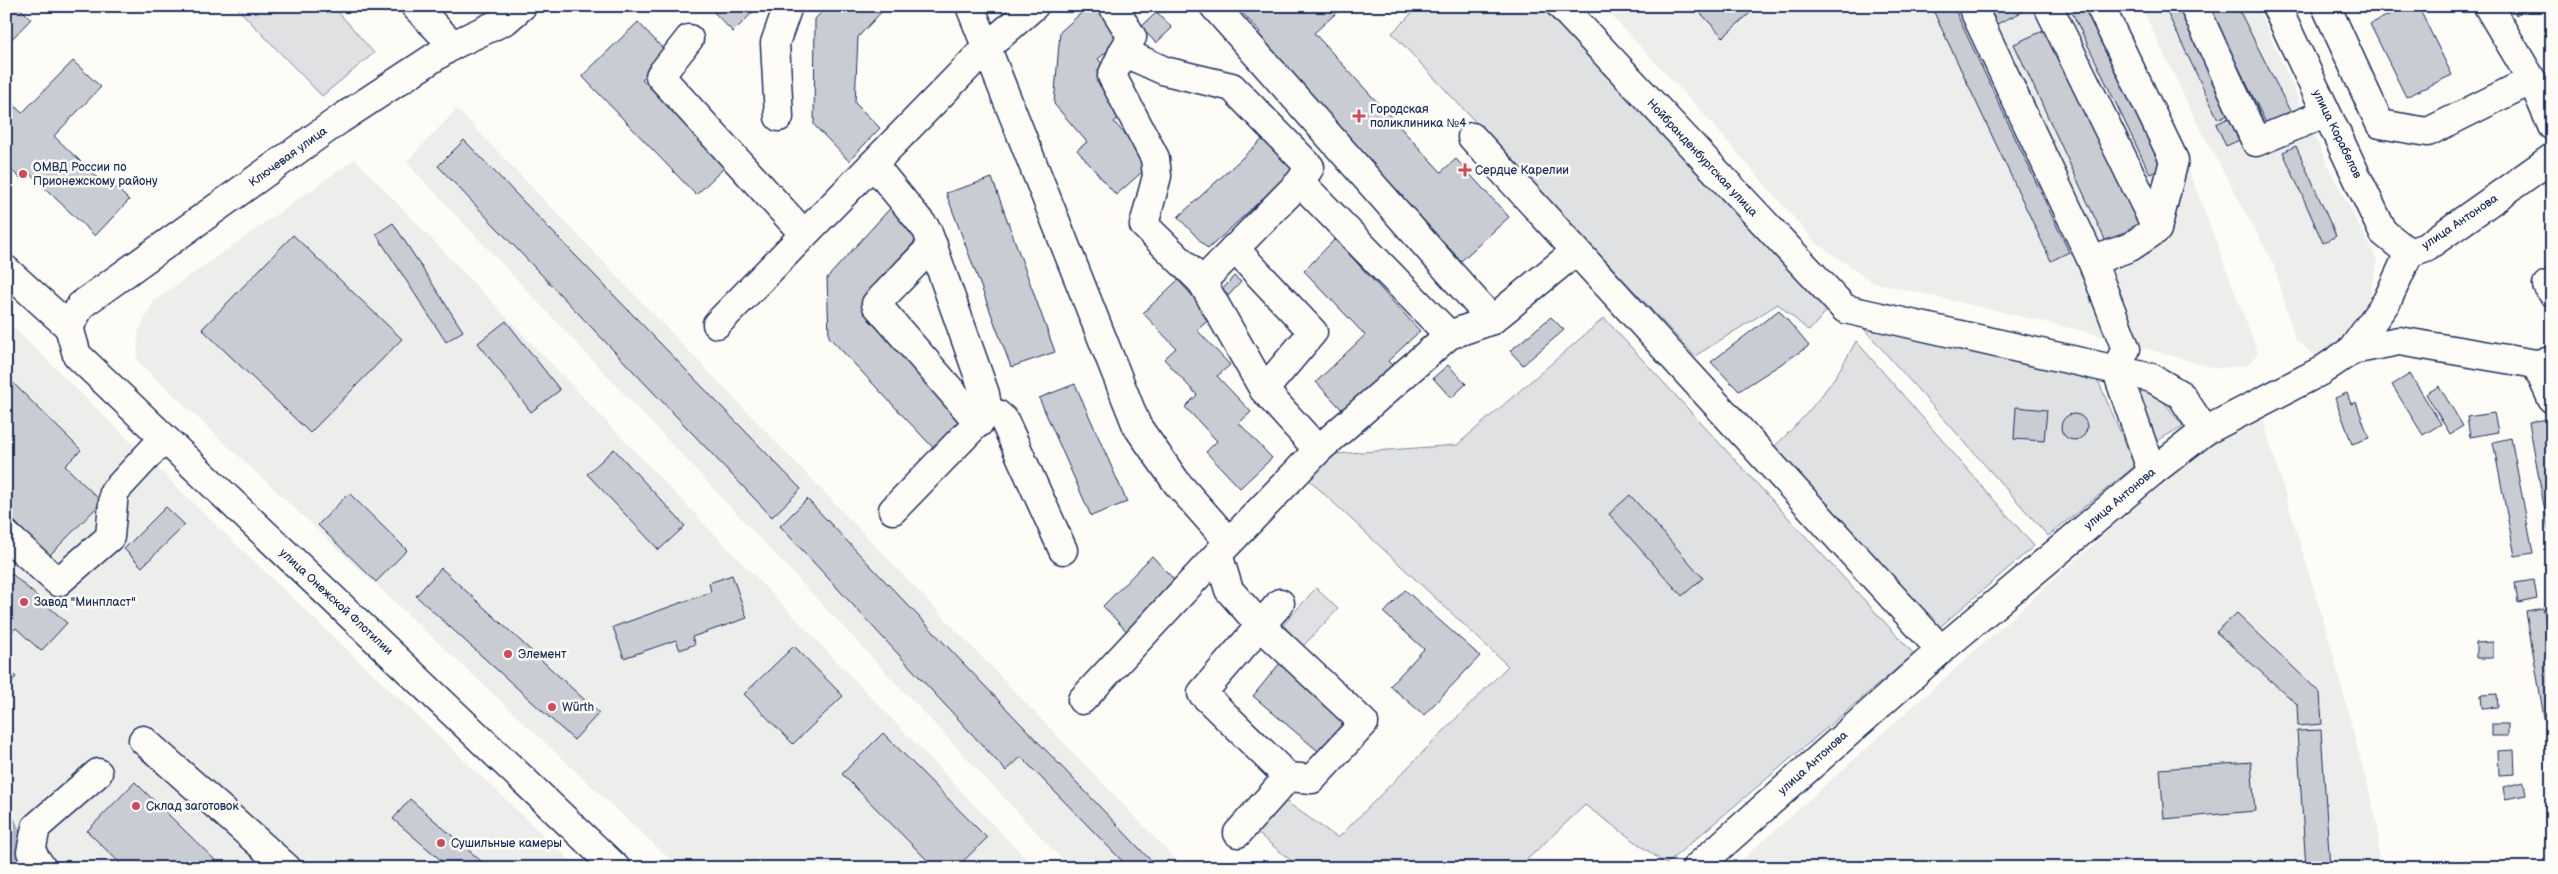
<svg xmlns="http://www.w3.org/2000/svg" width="2558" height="874" font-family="'Balsamiq Sans',sans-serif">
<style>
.built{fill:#edeeec}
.green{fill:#e0e1e3;stroke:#7e88a0}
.water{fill:#b3b8c5;stroke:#76819c}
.building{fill:#c9ccd3;stroke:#1b2f5e}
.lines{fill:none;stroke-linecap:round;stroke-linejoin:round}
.minor-casing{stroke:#1b2f5e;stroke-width:31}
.major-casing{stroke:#1b2f5e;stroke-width:31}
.minor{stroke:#fdfcf7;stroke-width:28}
.major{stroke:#fdfcf7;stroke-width:28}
.poi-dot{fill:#d1495b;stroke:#fdfcf7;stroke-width:2}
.labels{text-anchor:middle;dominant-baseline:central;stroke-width:5;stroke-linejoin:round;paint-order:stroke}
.poi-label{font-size:12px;fill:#1b2f5e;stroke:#fdfcf7;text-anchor:start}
.street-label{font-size:12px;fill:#1b2f5e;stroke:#fdfcf7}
</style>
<rect width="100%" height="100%" fill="#fdfcf7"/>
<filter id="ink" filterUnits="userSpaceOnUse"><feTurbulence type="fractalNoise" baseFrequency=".02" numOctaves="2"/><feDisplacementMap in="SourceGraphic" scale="10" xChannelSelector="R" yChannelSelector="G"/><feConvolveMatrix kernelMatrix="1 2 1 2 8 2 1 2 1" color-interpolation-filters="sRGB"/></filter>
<g filter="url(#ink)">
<!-- built -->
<g class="built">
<path d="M 1602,6 L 2110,6 L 2194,184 L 2258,353 L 2247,366 L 2215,368 L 2083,331 L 1872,282 L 1815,242 L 1701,111 Z"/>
<path d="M 2141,6 L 2257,6 L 2330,170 L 2377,259 L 2370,296 L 2356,326 L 2335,348 L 2318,359 L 2295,339 L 2274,265 L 2195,119 Z"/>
<path d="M 457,109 L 1184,868 L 1070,868 L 406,162 Z"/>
<path d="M 355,159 L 604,419 L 1035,868 L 679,868 L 137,361 L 138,332 L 154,301 Z"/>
<path d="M 6,320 L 223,532 L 578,868 L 35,868 L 6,800 Z"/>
<path d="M 2262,417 L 2330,643 L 2378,826 L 2379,868 L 1733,868 L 2195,453 Z"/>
</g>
<!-- green -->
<g class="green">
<path d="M 235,6 L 333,6 L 374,53 L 322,96 Z"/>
<path d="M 1419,6 L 1540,6 L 1829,308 L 1809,331 L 1778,304 L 1695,356 L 1392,33 Z"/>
<path d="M 1604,318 L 1914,654 L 1666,864 L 1585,805 L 1518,868 L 1300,868 L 1255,831 L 1281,798 L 1338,838 L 1508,666 L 1304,475 L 1321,455 L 1457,445 Z"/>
<path d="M 1864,329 L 1959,344 L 2094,371 L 2135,466 L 2048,536 Z"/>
<path d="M 1856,341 L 2034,546 L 1934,632 L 1773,448 C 1810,412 1832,387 1856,341 Z"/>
<path d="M 2135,388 L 2156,392 L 2183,426 L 2150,445 Z"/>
<path d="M 1316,588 L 1338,609 L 1303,646 L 1283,625 Z"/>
</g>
<!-- water -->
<path class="water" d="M 6,800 L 35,868 L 6,868 Z"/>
<!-- building -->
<g class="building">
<path d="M 6,6 L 18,6 L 31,19 L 6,45 Z"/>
<path d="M 708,6 L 759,6 L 733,32 Z"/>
<path d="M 827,6 L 887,6 L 858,37 L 855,103 L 880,128 L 849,161 L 814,125 L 815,19 Z"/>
<path d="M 1089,6 L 1100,6 L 1126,35 L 1098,59 L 1108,71 L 1096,81 L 1124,113 L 1114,122 L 1151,164 L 1116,195 L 1077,150 L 1087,142 L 1054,104 L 1060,32 Z"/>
<path d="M 1236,6 L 1285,6 L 1287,8 L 1289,6 L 1344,6 L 1314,33 L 1441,172 L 1456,159 L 1509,217 L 1461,261 L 1255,37 L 1260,32 Z"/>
<path d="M 1694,6 L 1758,6 L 1723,37 Z"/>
<path d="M 1931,6 L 1953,6 L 2069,252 L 2051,261 Z"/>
<path d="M 1989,6 L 2029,6 L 2030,8 L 1997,24 Z"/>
<path d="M 2069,6 L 2090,6 L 2167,166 L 2150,174 Z"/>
<path d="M 2164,6 L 2184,6 L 2234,111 L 2218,119 Z"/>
<path d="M 2208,6 L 2237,6 L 2294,119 L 2270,131 Z"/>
<path d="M 2407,6 L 2418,6 L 2452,75 L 2406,97 L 2370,24 Z"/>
<path d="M 2510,6 L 2530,6 L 2516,15 Z"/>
<path d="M 1157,12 L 1172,28 L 1156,43 L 1141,27 Z"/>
<path d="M 638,22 L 668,54 L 642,79 L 726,166 L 696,195 L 582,76 Z"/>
<path d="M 2049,28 L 2142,228 L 2107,244 L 2014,44 Z"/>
<path d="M 73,61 L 101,87 L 54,136 L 105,185 L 109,181 L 129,200 L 95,236 L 26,170 L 20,178 L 6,165 L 6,98 L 22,113 Z"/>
<path d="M 2231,117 L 2242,139 L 2226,146 L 2216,124 Z"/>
<path d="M 1266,136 L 1296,168 L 1208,249 L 1178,217 Z"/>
<path d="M 464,140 L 801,489 L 772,517 L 438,166 Z"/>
<path d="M 2296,146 L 2336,236 L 2323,243 L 2283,152 Z"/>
<path d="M 992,178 L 1055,352 L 1011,367 L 946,193 Z"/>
<path d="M 894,204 L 921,235 L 868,292 L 869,320 L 971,423 L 939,454 L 829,337 L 827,278 Z"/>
<path d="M 393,223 L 463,331 L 446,342 L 376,234 Z"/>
<path d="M 293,235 L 402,339 L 310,433 L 202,329 Z"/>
<path d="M 1335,239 L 1420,331 L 1388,361 L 1394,367 L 1345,413 L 1316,382 L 1365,335 L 1304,271 Z"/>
<path d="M 1234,276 L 1241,282 L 1228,296 L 1223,289 Z"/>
<path d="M 1178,280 L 1212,317 L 1197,330 L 1230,365 L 1217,376 L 1251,412 L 1239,423 L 1272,458 L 1240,488 L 1206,452 L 1217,441 L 1185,407 L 1197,395 L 1164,359 L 1176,348 L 1143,313 Z"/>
<path d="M 1779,310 L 1809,346 L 1739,391 L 1711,362 Z"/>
<path d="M 1551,317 L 1564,330 L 1523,365 L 1510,351 Z"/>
<path d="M 506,321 L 560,390 L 531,412 L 478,343 Z"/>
<path d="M 1448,365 L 1466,384 L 1451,398 L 1433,378 Z"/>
<path d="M 2410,374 L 2441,424 L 2423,435 L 2392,385 Z"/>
<path d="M 6,376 L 81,450 L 65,466 L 102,502 L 49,556 L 6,513 Z"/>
<path d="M 1075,384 L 1127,502 L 1091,516 L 1039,398 Z"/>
<path d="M 2439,386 L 2463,426 L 2450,434 L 2426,394 Z"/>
<path d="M 2347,393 L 2351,404 L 2356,402 L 2369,438 L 2352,444 L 2335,398 Z"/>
<path d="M 2016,407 L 2047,410 L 2044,441 L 2014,439 Z"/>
<path d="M 2494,413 L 2498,432 L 2470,437 L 2467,417 Z"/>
<circle cx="2074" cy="427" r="13"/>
<path d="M 2548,419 L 2552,437 L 2552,551 L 2529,422 Z"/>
<path d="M 2511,438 L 2533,553 L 2515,556 L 2493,442 Z"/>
<path d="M 614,449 L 685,526 L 659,550 L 587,474 Z"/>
<path d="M 349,493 L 407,550 L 376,582 L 318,525 Z"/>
<path d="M 1630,495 L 1703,578 L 1682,596 L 1609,514 Z"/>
<path d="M 807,499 L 1158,868 L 1129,868 L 1021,757 L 1006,771 L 780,526 Z"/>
<path d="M 166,507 L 185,525 L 142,567 L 124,549 Z"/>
<path d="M 1152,556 L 1178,584 L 1130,635 L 1103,606 Z"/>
<path d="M 441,568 L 599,713 L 574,740 L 416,596 Z"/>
<path d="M 12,574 L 67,623 L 41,651 L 16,628 L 6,638 L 6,580 Z"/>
<path d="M 732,575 L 747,618 L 692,637 L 695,644 L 680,650 L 676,640 L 624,658 L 613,627 L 711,592 L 709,583 Z"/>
<path d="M 2534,580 L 2537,599 L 2518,603 L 2515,583 Z"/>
<path d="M 1405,590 L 1480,656 L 1424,715 L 1390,686 L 1424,649 L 1384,613 Z"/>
<path d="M 2543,608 L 2552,658 L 2552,765 L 2526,611 Z"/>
<path d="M 2237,613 L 2320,693 L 2322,724 L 2298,726 L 2297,704 L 2216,632 Z"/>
<path d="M 2493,642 L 2493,658 L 2476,658 L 2476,643 Z"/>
<path d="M 794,646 L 843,696 L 793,744 L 744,694 Z"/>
<path d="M 1280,663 L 1346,720 L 1318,751 L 1253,696 Z"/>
<path d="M 6,668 L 16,677 L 6,688 Z"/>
<path d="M 2497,694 L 2498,707 L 2482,708 L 2481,695 Z"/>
<rect x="2492" y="724" width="16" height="12"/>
<path d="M 2321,730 L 2330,868 L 2306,868 L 2297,731 Z"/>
<path d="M 883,733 L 987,838 L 956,868 L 935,868 L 842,774 Z"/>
<path d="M 2514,750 L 2515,774 L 2499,775 L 2498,751 Z"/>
<path d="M 2251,762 L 2255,811 L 2164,819 L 2160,769 Z"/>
<path d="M 135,782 L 223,868 L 125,868 L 87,831 Z"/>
<path d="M 2524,782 L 2526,795 L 2505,799 L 2503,787 Z"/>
<path d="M 410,799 L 489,868 L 450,868 L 393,819 Z"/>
</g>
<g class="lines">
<!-- minor casing -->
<g class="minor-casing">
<g id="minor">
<path d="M 415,6 L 453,45"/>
<path d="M 970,6 L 1137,426 L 1177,483 L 1229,542"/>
<path d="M 1113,6 L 1132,37 L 1123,52 L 1165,71 L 1232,87 L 1310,167 L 1300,182"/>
<path d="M 1214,6 L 1492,320"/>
<path d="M 1561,6 L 1845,309 L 2152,378 L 2181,395 L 2205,431"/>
<path d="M 1972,6 L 2092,261 L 2126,349 L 2116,369 L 2152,472"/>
<path d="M 2048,6 L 2157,229"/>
<path d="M 2194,6 L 2256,142 L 2326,113"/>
<path d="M 2276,6 L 2383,232 L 2409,253"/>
<path d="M 2326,6 L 2380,124 L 2428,132 L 2532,80"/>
<path d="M 2488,6 L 2532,80 L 2552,126"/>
<path d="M 689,39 L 660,76 L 804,234"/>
<path d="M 1123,52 L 1112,76 L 1155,158 L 1157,176 L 1144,225 L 1202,282 L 1264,390 L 1318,450"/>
<path d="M 779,117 L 775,43 L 788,6"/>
<path d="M 1472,137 L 1941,650"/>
<path d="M 873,164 L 927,230 L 985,394 L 988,412 L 997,414 L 1004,420 L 1063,550"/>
<path d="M 933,245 L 876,304 L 979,423"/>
<path d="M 1234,248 L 1313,332 L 1264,390"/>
<path d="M 2092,261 L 2130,247 L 2157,229 L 2174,160 L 2100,6"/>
<path d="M 6,270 L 69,327"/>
<path d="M 1202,282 L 1300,182 L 1449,335"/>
<path d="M 2547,285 L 2552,292"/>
<path d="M 717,324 L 986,48 L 1034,6"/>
<path d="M 2352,350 L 2399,341 L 2536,364 L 2552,361"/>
<path d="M 2536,364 L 2552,399"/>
<path d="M 893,510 L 988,412"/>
<path d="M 6,535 L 58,582 L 110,537 L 114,492 L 163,439"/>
<path d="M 1280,603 L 1202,693 L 1288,777 L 1312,779 L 1364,723 L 1260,625 L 1229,590 L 1218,554 L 1318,450 L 1449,335 L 1492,320 L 1576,251"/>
<path d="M 1082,700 L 1218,554"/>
<path d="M 143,740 L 287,868"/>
<path d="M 1238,833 L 1288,777"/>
<path d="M 42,868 L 31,852 L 36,827 L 98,773"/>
<path d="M 1696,868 L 1941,650 L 2152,472 L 2205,431 L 2321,371 L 2352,350 L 2387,301 L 2409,253 L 2426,247 L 2552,158"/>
</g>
</g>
<!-- major casing -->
<g class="major-casing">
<path id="major" d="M 522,6 L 506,20 L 453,45 L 339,120 L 81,305 L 69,327 L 77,355 L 616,868"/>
</g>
<!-- minor -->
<use href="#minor" class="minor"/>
<!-- major -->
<use href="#major" class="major"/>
</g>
</g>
<!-- markers -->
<g class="poi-dot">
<path d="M1356.5 108.5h5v5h5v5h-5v5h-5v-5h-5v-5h5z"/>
<path d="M1462.5 162.5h5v5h5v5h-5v5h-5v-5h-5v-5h5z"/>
<circle cx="23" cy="174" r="5"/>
<circle cx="24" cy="602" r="5"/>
<circle cx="508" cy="654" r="5"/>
<circle cx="552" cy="707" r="5"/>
<circle cx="136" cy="806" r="5"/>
<circle cx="441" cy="843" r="5"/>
</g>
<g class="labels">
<!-- poi labels -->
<g class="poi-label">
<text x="1370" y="109">Городская<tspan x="1370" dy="14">поликлиника №4</tspan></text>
<text x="33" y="167">ОМВД России по<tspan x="33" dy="14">Прионежскому району</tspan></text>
<text x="1475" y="170">Сердце Карелии</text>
<text x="34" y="602">Завод "Минпласт"</text>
<text x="518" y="654">Элемент</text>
<text x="562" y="707">Würth</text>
<text x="146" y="806">Склад заготовок</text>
<text x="451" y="843">Сушильные камеры</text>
</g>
<!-- street labels -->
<g class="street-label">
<text transform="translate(2337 134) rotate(64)">улица Корабелов</text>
<text transform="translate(288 157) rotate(-36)">Ключевая улица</text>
<text transform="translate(1702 158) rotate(47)">Нойбранденбургская улица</text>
<text transform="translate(2460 222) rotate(-34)">улица Антонова</text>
<text transform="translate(2120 499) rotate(-40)">улица Антонова</text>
<text transform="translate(336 602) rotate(43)">улица Онежской Флотилии</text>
<text transform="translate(1813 763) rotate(-42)">улица Антонова</text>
</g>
</g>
<!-- margin -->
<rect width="2558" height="874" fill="none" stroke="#fdfcf7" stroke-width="25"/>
<rect x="12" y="12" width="2533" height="849" fill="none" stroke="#1b2f5e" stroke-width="2" filter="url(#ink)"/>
</svg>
